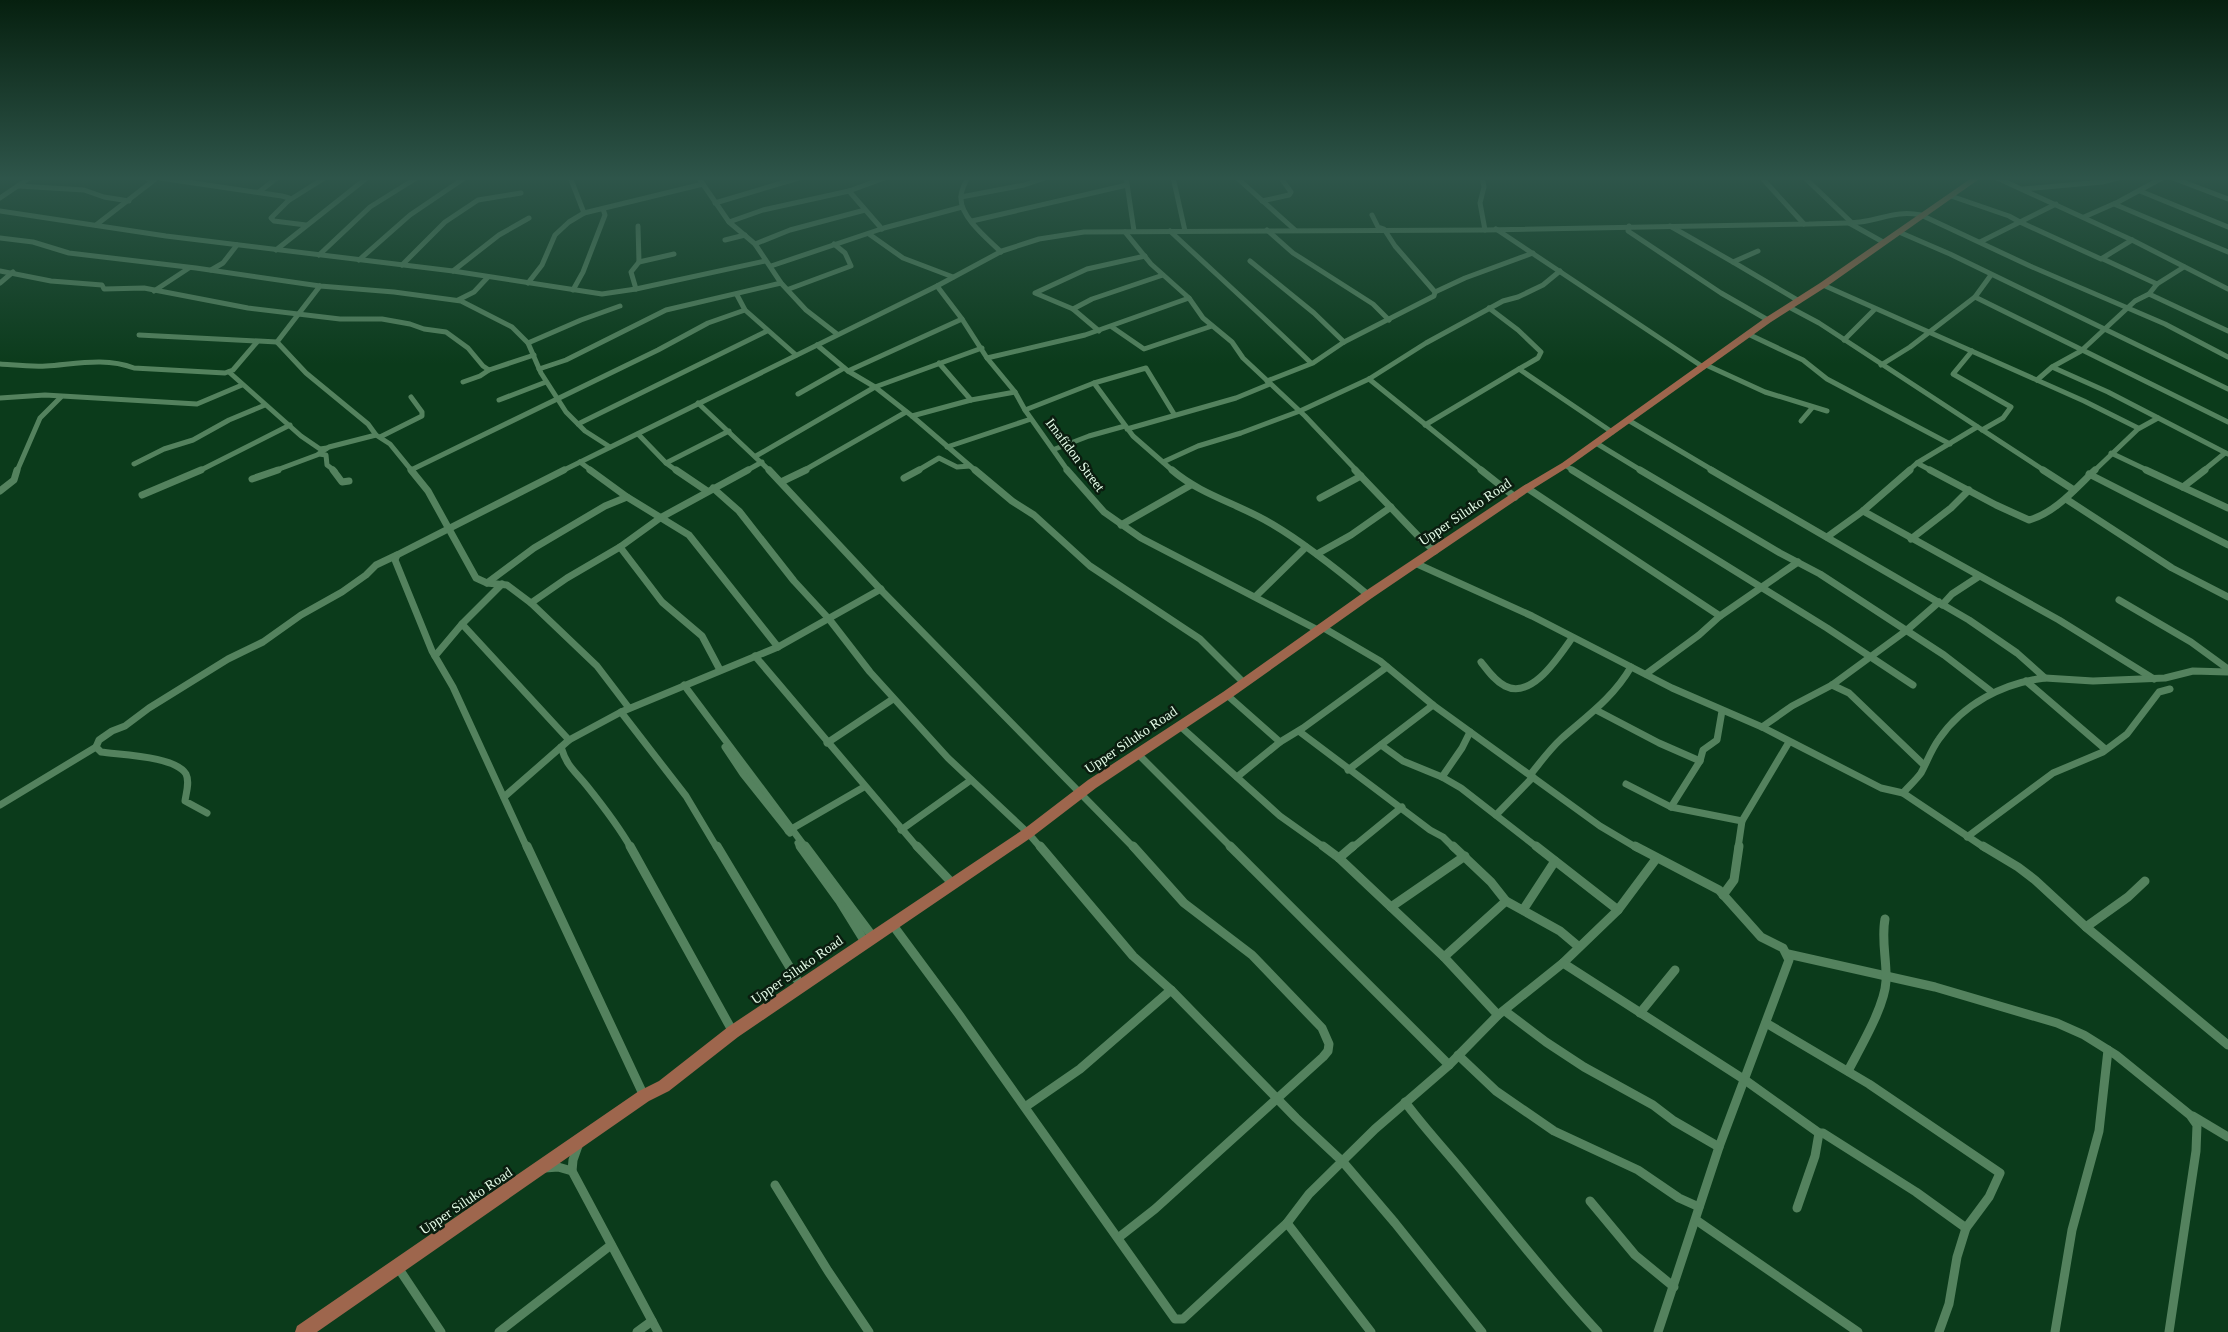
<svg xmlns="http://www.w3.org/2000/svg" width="2228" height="1332" font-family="'Times New Roman',serif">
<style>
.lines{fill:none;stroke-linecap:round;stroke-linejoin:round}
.minor-far2{stroke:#54825e;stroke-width:5}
.minor-far1{stroke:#54825e;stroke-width:7}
.minor{stroke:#54825e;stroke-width:9}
.primary{fill:#9e664d;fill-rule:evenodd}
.labels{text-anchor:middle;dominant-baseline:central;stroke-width:5;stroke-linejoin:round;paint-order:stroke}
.street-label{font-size:14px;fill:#e4fce8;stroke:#0a1d0f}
</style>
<rect width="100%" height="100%" fill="#0b3b1b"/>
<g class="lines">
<!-- minor-far2 -->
<g class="minor-far2">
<path d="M 142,177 L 154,180 L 151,181"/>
<path d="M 698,177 L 729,222 L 755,244 L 781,283 L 806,310 L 837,334"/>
<path d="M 968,177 C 965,184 960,191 961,199 C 961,218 989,240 1001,252"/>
<path d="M 1126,177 L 1134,231"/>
<path d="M 1173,177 L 1185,231"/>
<path d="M 1236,177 L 1295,230"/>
<path d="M 1482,177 L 1484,187 L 1480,203 L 1485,230"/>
<path d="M 1761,177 L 1804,224"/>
<path d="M 1804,177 L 1851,222"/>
<path d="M 1995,177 L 2132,240 L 2228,289"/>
<path d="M 2170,177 L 2228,199"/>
<path d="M 160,178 L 282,196 L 289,198 L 288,201"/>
<path d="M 19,186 L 84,190 L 104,197 L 129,201"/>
<path d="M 2023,189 L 2102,182 L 2122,177"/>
<path d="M 849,191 L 882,229"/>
<path d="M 2140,191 L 2228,227"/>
<path d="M 259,192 L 278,177"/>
<path d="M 1951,196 L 2009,216 L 2020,222"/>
<path d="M 961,197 L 1024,185 L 1048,177"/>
<path d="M 0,198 L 31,177"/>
<path d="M 1262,201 L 1289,195 L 1291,192 L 1280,177"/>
<path d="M 715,203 L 802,177"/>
<path d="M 2056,204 L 2020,222 L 2101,259 L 2132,240"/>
<path d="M 2114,204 L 2228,252"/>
<path d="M 0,211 L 166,236 L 453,271 L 602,294 L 636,289 L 765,261"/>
<path d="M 584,213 L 703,184"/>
<path d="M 2084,217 L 2118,202 L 2164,177"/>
<path d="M 972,221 L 1127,185"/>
<path d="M 729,222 L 763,210 L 849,191 L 887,177"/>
<path d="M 1849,223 L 1883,242"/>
<path d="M 96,225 L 158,177"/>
<path d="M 306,225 L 274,221 L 271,218 L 288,201 L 326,177"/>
<path d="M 1629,226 L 1628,231 L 1721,293 L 1768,320"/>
<path d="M 1670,226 L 1733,262"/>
<path d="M 1496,229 L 1703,367"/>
<path d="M 1267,230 L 1293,253 L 1373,304 L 1389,320"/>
<path d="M 1170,231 C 1217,275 1265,318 1311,363"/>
<path d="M 1125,232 L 1151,264 L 1189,298 L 1203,318 L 1232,342 L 1243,358 L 1305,416 L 1357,471"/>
<path d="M 1899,232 L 1950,254 L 2228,389"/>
<path d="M 869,234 L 903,258 L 953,277"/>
<path d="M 0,238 L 33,242 L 69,253 L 196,268 L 320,286 L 394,292 L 461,301 L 512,327 L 528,343 L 541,373 L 566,412 L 585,431 L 610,447"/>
<path d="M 725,240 L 745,235"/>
<path d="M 1980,242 L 2020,222"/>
<path d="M 755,244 L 790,230 L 865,210"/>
<path d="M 276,250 L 368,177"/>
<path d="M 1758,251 L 1733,262 L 1799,301"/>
<path d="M 319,255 L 370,207 L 418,177"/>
<path d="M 2103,259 L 2157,284"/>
<path d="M 359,260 L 410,215 L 466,177"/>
<path d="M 1250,261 L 1314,313 L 1344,342"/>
<path d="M 639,262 L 674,254"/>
<path d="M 402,265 L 445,222 L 478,200 L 521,193"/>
<path d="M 771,266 L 884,228 L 962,207"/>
<path d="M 211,270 L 223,263 L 237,245"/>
<path d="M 0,271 L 51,281 L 102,285 L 104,289 L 144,288 L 248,308 L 340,319 L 382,319 L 410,324 L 424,329 L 446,332 L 468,348 L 483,366 L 489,370 L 534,355"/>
<path d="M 453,271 L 499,235 L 529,218"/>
<path d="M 1991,275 L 1975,297 L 2228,422"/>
<path d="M 0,283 L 13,272"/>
<path d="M 528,283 L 542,265 L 555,235 L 569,222 L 584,213 L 570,177"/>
<path d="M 1823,285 L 2084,401 L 2138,428"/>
<path d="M 320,286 L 277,342 L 306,373 L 368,424 L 376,435 L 390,444 L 412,471"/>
<path d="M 937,286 L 962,319 L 987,358 L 1015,392 L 1025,410 L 1068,471"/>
<path d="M 636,289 L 631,272 L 639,262 L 638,226"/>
<path d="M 789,289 L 851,266 L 845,253 L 834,244"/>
<path d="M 573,290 L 583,272 L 605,215 L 603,209"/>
<path d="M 154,291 L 189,268"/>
<path d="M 1435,292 L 1465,278 L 1533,253"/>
<path d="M 2149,294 L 2228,331"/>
<path d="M 737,295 L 745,310 L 796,355"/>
<path d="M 458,300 L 474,292 L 488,277"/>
<path d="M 1789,307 L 1819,323 L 2045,471"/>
<path d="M 1489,308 L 1518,330 L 1541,352 L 1538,358 L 1519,369 L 1612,432"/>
<path d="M 1073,309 L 1092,299 L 1163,275"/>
<path d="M 1112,327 L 1144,349 L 1212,326"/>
<path d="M 1099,331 L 1073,309 L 1035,293 L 1087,269 L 1145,256"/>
<path d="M 1748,334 L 1803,360 L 1827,379 L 1950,444"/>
<path d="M 139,335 L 277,342"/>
<path d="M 1844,340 L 1875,309"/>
<path d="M 528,343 L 581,320 L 620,306"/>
<path d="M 817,345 L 848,371 L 875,387 L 912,416 L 976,471"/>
<path d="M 1972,351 L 1953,374 L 2011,407 L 2003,418 L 1982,430"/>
<path d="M 987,358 L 1085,335 L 1189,298"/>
<path d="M 939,363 L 971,400"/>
<path d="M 0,364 C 15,365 31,367 46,366 C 76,364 105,357 134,368 L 225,373 L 233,370 L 257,342"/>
<path d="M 1706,365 L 1765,392 L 1827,411"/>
<path d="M 1881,365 L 1910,347 L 1975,297"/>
<path d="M 2052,367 L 2108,392 L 2228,454"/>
<path d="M 539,369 L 566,360 L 666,310 L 781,283"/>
<path d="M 848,371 L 962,319"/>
<path d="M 229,372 L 301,436 L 320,449 L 327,448"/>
<path d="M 1369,379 L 1483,471"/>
<path d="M 2037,380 L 2052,367 L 2081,351 L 2135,301 L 2149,294 L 2157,284 L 2184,267"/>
<path d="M 1267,381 L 1313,363 L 1344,342 L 1434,296 L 1435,292 L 1395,246 L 1384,229 L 1378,227 L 1372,215"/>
<path d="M 463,382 L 480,376 L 489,370"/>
<path d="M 1094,383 L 1146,368 L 1174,414"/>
<path d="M 798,394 L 844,368"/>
<path d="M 0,398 L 45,395 L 197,404 L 242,385"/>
<path d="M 499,400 L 546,382"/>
<path d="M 698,403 L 770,471"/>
<path d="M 1025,410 L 1094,383 L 1133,436 L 1173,471"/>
<path d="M 912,416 L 971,400 L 1015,392"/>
<path d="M 1628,420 L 1714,471"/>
<path d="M 1801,421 L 1812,408"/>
<path d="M 578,424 L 767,331"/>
<path d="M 1425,425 L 1519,369"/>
<path d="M 1127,429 L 1236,398 L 1270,384"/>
<path d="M 638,434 L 666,463 L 677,471"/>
<path d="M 380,437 L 422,416 L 422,412 L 411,397"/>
<path d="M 1596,443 L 1642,471"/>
<path d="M 947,447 L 1031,419"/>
<path d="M 1055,449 L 1089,436 L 1125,426"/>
<path d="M 2111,453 L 2149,471"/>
<path d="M 319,454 L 326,455 L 327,465 L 335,471"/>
<path d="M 756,456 L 875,387 L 982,348"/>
<path d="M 580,462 L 592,471"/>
<path d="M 1163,462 L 1198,446 L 1241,433 L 1300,411 L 1369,379 L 1426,343 L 1503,301 L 1518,297 L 1543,285 L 1560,271"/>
<path d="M 666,463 L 729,431"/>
<path d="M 1917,463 L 1932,471"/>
<path d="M 134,464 L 164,449 L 193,440 L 229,420 L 265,405"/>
<path d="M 1565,465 L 1574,471"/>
<path d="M 411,470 L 658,350 L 708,323 L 745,310"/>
<path d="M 17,471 L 40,418 L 61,397"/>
<path d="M 199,471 L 290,425"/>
<path d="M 274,471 L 317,455 L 329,447 L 376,435"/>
<path d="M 562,471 L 937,286 L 1002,251 L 1039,239 L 1084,232 L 1485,230 L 1809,224 C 1826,223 1843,224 1860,222 C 1883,219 1897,210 1921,215 L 2030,266 L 2165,324 L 2228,357"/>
<path d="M 746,471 L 762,462"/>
<path d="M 803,471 L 906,412"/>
<path d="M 917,471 L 939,458 L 957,467 L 970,466"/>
<path d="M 1908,471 L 1917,463 L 1977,427"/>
<path d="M 2094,471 L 2138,429 L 2158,418"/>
<path d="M 2203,471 L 2225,453"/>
</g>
<!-- minor-far1 -->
<g class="minor-far1">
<path d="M 333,470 L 342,482 L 349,481"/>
<path d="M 411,470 L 428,491 L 476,578 L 487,583 L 507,585 L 531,603"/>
<path d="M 590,470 L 627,497"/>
<path d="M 676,470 L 707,491"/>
<path d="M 769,470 L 883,592 L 1134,848"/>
<path d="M 975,470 L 1012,501 L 1034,515 L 1090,566 L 1200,639 L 1243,682"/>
<path d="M 1067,470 L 1104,512 L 1141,538 L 1318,630"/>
<path d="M 1172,470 C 1201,495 1239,504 1272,524 C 1306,544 1338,570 1368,595"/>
<path d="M 1355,470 L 1421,539 L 1435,551"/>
<path d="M 1481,470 L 1515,497"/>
<path d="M 1572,470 L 1827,628 L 1913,685"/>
<path d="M 1640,470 L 1780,553 L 1820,574 L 1944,655 L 1992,692"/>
<path d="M 1711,470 L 1969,620 L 2017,653 L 2045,678 C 2003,683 1963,704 1939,739 C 1931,750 1927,762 1921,773 C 1916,780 1909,786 1903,793"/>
<path d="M 1930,470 L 1996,505 L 2029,520 C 2055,513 2076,488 2095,470"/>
<path d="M 2043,470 L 2074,490"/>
<path d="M 2146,470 L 2228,508"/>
<path d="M 2089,474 L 2228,545"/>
<path d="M 904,478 L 919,470"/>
<path d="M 252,479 L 278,470"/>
<path d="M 781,482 L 806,470"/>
<path d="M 2183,487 L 2205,470"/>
<path d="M 713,488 L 739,511 L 794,581 L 829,619 L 870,672 L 948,758 L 1028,833 L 1041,848"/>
<path d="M 1527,488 L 1720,616 L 1798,562"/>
<path d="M 0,491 L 14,480 L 17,470"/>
<path d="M 142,495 L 201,470"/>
<path d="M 1320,498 L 1361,476"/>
<path d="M 2066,499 L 2172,568 L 2228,597"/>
<path d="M 1863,511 L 2059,620 L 2154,679"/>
<path d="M 1121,525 L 1191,485"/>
<path d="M 1827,537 L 1863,511 L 1910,470"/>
<path d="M 1911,539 L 1951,508 L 1969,490"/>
<path d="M 620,547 L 662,602 L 702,636 L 720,670"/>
<path d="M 1317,554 L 1351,535 L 1391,507"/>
<path d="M 1415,563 L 1532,616 L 1672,688 L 1762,727 L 1881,788 L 1903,793 L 1985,848"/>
<path d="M 487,583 L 534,548 L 605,506 L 627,497 L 689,535 L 778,647"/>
<path d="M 1256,596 L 1306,547"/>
<path d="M 2119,600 L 2191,642 L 2228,669"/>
<path d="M 1942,605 L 1952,594 L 1978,577"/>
<path d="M 462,624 L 569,740 L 504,797"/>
<path d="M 1322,627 L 1380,661 L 1433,705 L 1600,826 L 1637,848"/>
<path d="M 435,656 L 462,624 L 502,584"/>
<path d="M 755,656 L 918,848"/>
<path d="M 1481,662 C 1488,671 1495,681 1505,686 C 1532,700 1559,656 1572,638"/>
<path d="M 1646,674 L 1699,635 L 1720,616"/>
<path d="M 2045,678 L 2093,681 L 2165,678 L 2193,671 L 2228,672"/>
<path d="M 2026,681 L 2104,748"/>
<path d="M 684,685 L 806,848"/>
<path d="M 1832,685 L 1849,693 L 1924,765"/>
<path d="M 1227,695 L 1280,742 L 1303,728 L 1387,667"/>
<path d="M 629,708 L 597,666 L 531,603 L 567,578 L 620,547 L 660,518 L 748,470"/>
<path d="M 1596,710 L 1659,743 L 1700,761"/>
<path d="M 621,712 L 686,796 L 717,848"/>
<path d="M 1180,726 L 1280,816 L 1325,848"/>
<path d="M 1762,727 L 1792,706 L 1832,685 L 1907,630 L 1939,602"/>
<path d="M 1300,732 L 1430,830 L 1443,837 L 1454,848"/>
<path d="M 569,740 L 621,712 L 778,647 L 881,589"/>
<path d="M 827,743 L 893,699"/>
<path d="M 1381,745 L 1403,761 L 1442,777 L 1461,788 L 1538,848"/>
<path d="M 561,747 C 567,767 575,771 587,786 C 603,806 618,825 631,848"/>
<path d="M 725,747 L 743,774 L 790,833"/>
<path d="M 1138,754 L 1232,848"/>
<path d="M 1348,770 L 1433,705"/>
<path d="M 1530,775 C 1540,763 1549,750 1561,739 C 1587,716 1613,698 1631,667"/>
<path d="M 1237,777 L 1280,742"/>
<path d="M 1442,777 L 1462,748 L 1470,732"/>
<path d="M 1626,784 L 1671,807 L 1742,821"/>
<path d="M 0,805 L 96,747"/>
<path d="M 1671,807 L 1700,761 L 1703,750 L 1717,740 L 1722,711"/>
<path d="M 207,813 L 185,801 C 186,793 190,782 186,774 C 175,756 121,755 101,752 L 96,747 L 99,740 L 112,731 L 125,726 L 149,708 L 228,659 L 263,642 L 301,615 L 342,592 L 366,575 L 376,565 L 397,555"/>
<path d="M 1496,815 L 1533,777"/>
<path d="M 901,830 L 971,780"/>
<path d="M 788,831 L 864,787"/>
<path d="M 1967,837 L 2053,773 L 2103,752 L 2127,734 L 2159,692 L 2170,689"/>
<path d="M 798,843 L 801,848"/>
<path d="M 527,848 L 453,687 L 432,651 L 395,560 L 397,555 L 564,470"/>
<path d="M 1352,848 L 1402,807"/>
<path d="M 1738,848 L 1742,821 L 1789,742"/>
</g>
<!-- minor -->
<g class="minor">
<path d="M 527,846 L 644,1096"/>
<path d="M 630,846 L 733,1032"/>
<path d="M 717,846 L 801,986"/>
<path d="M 800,846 L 839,900 L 865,942"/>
<path d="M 805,846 L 873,937"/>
<path d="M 917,846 L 953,884"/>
<path d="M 1040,846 L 1133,956 L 1171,990 L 1296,1118 L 1343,1162 L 1395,1223 L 1482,1332"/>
<path d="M 1230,846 L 1449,1065"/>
<path d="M 1323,846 L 1339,858 L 1444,957 L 1498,1015"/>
<path d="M 1453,846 L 1491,882 L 1506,901 L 1560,931 L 1579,947"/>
<path d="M 1536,846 L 1618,910"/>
<path d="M 1635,846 L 1719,890 L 1761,937 L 1783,948 L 1789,960 L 1719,1147 L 1658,1332"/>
<path d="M 1983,846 L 2018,867 L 2035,880 L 2086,927 L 2228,1045"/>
<path d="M 1339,858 L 1353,846"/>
<path d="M 1723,895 L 1734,880 L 1739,846"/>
<path d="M 1391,907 L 1465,856"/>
<path d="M 1523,910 L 1555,861"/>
<path d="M 892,924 L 960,1016 L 1175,1319 L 1183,1319 L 1287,1223 L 1309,1194 L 1375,1129 L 1449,1065 L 1498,1015 L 1563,963 L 1618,910 L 1656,859"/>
<path d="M 2086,927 L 2128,897 L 2145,881"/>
<path d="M 1788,954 L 1935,987 L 2057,1023 L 2084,1035 L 2116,1055 L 2190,1115 L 2197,1125 L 2196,1151 L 2169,1332"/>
<path d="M 1444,957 L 1506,901"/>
<path d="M 1563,963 L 1745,1080 L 1819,1133 L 1823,1133 L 1916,1192 L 1966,1228"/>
<path d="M 1505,1011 L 1546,1042 L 1584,1067 L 1653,1105 L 1674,1121 L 1719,1147"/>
<path d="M 1640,1013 L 1675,970"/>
<path d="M 1766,1023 L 1869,1084 L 2000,1173 L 1989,1197 L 1966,1228 L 1957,1257 L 1949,1304 L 1939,1332"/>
<path d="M 1458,1055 L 1496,1091 L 1554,1131 L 1638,1170 L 1679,1198 L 1699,1207"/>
<path d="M 1848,1071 C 1860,1048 1885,1006 1886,981 C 1887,960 1881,940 1885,919"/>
<path d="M 1405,1102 C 1425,1129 1447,1152 1468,1178 C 1511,1230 1552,1283 1598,1332"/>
<path d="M 1025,1107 L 1080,1069 L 1171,990"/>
<path d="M 2193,1116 L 2228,1137"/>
<path d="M 579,1143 L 573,1160 L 572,1171 L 658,1332"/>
<path d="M 545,1168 L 558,1167 L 572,1171"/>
<path d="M 775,1185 L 828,1271 L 869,1332"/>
<path d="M 1590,1201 L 1635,1255 L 1674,1287"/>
<path d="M 1797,1208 L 1815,1156 L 1819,1133"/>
<path d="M 1696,1220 L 1858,1332"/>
<path d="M 1287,1223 L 1371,1332"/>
<path d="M 1118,1238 L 1155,1209 L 1323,1057 L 1328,1051 L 1329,1044 L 1322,1028 L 1252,955 L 1184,903 L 1133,846"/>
<path d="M 397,1266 L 441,1332"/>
<path d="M 499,1332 L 611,1245"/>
<path d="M 637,1332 L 652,1321"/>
<path d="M 2055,1332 L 2072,1230 L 2099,1131 L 2108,1050"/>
</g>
<!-- primary -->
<path class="primary" d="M 1973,177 L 1982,177 L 1826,287 L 1771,322 L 1568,467 L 1531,490 L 1372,598 L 1231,698 L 1096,788 L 1032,837 L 738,1037 L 669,1091 L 649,1101 L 317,1332 L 295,1332 L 297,1326 L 639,1091 L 659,1081 L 728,1027 L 1024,829 L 1088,780 L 1223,692 L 1364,592 L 1523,486 L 1562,463 L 1765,318 L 1820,283 Z"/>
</g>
<!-- sky -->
<linearGradient id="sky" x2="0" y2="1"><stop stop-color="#06200f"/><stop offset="0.49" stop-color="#2e554a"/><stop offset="1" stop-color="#2e554a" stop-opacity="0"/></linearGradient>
<rect width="2228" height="364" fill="url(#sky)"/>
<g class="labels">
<!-- street labels -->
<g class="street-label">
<text transform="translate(1075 455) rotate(53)">Imafidon Street</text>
<text transform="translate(1465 512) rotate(-34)">Upper Siluko Road</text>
<text transform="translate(1131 740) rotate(-34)">Upper Siluko Road</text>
<text transform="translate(797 970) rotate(-35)">Upper Siluko Road</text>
<text transform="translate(466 1201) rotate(-34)">Upper Siluko Road</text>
</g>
</g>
</svg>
